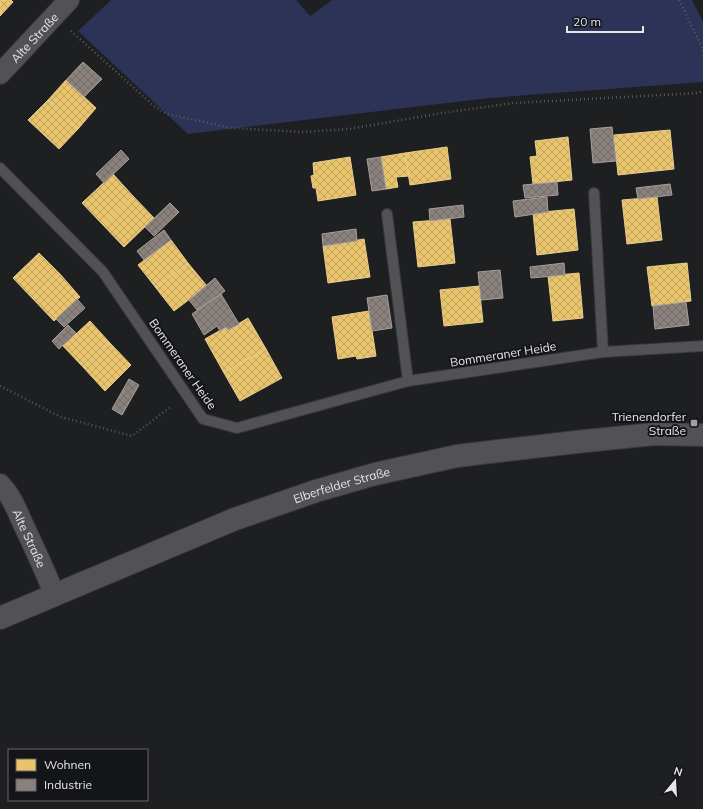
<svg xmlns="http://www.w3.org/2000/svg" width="703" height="809" font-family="Mulish,sans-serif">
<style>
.green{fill:#2c3357}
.homes{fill:url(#homes-cross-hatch);stroke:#e8ce90}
.industry{fill:url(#industry-cross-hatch);stroke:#a69f9d}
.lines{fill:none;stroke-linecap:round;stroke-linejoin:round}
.lane-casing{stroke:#38393b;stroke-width:12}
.street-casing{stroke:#38393b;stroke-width:22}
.secondary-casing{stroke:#38393b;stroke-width:24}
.path{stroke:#59595b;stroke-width:2.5;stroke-dasharray:1 3;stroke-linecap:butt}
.lane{stroke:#525254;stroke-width:10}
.street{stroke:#525254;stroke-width:20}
.secondary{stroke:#525254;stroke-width:22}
.poi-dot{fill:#a0a0a3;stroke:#141519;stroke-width:1.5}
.labels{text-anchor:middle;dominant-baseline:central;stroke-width:4;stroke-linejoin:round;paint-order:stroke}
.street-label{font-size:12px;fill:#e6e6e9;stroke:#141519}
.poi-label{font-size:12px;fill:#e6e6e9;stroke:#141519;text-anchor:end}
</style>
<defs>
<pattern id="homes-cross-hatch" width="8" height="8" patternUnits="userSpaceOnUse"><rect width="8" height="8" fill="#e9c46a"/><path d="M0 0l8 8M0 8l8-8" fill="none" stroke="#c0a461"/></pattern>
<pattern id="industry-cross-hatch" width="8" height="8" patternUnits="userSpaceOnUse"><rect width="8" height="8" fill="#8a817c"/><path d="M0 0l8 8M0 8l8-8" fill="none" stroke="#726c69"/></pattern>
</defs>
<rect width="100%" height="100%" fill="#1e1f21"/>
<!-- green -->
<path class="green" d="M 111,0 L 296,0 L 310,16 L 332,0 L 692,0 L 703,22 L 703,82 L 489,98 L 188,134 L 78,31 Z"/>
<!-- homes -->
<g class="homes">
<path d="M 0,0 L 11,0 L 13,2 L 0,16 Z"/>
<path d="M 66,80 L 96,108 L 78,129 L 48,100 Z"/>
<path d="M 48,100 L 78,129 L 59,149 L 28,120 Z"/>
<path d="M 670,130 L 674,169 L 618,175 L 614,135 Z"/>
<path d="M 568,137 L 572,180 L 533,184 L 530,157 L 537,156 L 535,141 Z"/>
<path d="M 447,147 L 451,179 L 410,185 L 405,153 Z"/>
<path d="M 405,153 L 409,176 L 396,177 L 398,187 L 386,189 L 381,157 Z"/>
<path d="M 350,157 L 356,195 L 318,201 L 316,188 L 313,188 L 311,176 L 314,175 L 313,163 Z"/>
<path d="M 113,174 L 133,196 L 103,225 L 82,203 Z"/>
<path d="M 133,196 L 154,218 L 124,247 L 103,225 Z"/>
<path d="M 657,197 L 662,240 L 627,244 L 622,200 Z"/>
<path d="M 574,209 L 578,250 L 537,255 L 533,213 Z"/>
<path d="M 450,219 L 455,263 L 418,267 L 413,222 Z"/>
<path d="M 364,239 L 370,277 L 328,283 L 323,246 Z"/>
<path d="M 171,240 L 188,263 L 156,288 L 138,265 Z"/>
<path d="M 39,253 L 60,274 L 33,299 L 13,278 Z"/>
<path d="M 188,263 L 207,286 L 174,311 L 156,288 Z"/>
<path d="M 687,263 L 691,301 L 652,306 L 647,267 Z"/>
<path d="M 579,273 L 583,318 L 553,321 L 548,276 Z"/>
<path d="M 60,274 L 80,297 L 54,321 L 33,299 Z"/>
<path d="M 479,286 L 483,322 L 444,326 L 440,290 Z"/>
<path d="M 369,311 L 376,356 L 357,359 L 356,356 L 338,359 L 332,317 Z"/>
<path d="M 248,318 L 266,349 L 224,373 L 205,339 L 226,327 L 228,330 Z"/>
<path d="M 90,321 L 109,342 L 83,367 L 63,346 Z"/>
<path d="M 109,342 L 131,365 L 105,391 L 83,367 Z"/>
<path d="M 266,349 L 282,378 L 240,401 L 224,373 Z"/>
</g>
<!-- industry -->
<g class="industry">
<path d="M 83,62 L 102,79 L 84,97 L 66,80 Z"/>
<path d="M 612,127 L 616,161 L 593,163 L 590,129 Z"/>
<path d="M 121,150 L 129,159 L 104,183 L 96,174 Z"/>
<path d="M 381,157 L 386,189 L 372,191 L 367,159 Z"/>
<path d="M 557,182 L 558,195 L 525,198 L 523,185 Z"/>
<path d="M 670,184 L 672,195 L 638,199 L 636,188 Z"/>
<path d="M 547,197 L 548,212 L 515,217 L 513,201 Z"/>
<path d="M 170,203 L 179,212 L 154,236 L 145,227 Z"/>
<path d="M 463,205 L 464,217 L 430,221 L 429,209 Z"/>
<path d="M 356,229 L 357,241 L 323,246 L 322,234 Z"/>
<path d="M 164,230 L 171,240 L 144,260 L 137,251 Z"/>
<path d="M 564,263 L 565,275 L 531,278 L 530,267 Z"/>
<path d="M 500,270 L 503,298 L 481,300 L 478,272 Z"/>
<path d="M 215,278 L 225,291 L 197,310 L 189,300 Z"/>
<path d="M 221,294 L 239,324 L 228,330 L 226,327 L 220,331 L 217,326 L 204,335 L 192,314 Z"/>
<path d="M 387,295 L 392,328 L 372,331 L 367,298 Z"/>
<path d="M 77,299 L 85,308 L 64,327 L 56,319 Z"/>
<path d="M 686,302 L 689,325 L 655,329 L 653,306 Z"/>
<path d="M 68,325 L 76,333 L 59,349 L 52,341 Z"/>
<path d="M 129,379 L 139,385 L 122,415 L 112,409 Z"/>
</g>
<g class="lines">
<!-- lane casing -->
<g class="lane-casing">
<g id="lane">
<path d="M 0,168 L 103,272 L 203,419 L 237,428 L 408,381 L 603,352 L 703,346"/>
<path d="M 594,193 L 603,352"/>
<path d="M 387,214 L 408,381"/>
</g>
</g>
<!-- street casing -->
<g class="street-casing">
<g id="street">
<path id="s1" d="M 0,74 L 69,0"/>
<path id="s2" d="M 0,484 C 11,495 17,510 23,524 C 34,547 45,570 54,594"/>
</g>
</g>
<!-- secondary casing -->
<g class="secondary-casing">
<g id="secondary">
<path id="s3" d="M 0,618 L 235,519 L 316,491 L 375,474 L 457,456 L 498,451 L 576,442 L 654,434 L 703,435"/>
</g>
</g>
<!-- path -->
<g class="path">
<path d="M 679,0 L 702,47 L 703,55"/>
<path d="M 71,31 L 154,106 L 167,114 L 232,128 L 302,132 L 349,129 L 442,113 L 514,103 L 698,93 L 703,91"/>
<path d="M 0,386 L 61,417 L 132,436 L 172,406"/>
</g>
<!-- lane -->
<use href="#lane" class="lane"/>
<!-- street -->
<use href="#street" class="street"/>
<!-- secondary -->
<use href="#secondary" class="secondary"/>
</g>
<!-- markers -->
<rect class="poi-dot" x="690" y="419" width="8" height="8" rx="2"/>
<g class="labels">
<!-- street labels -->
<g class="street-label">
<text stroke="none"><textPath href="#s1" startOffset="50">Alte Straße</textPath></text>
<text transform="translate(503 354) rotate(-9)">Bommeraner Heide</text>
<text transform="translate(183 364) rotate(55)">Bommeraner Heide</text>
<text stroke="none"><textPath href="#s3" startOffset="367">Elberfelder Straße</textPath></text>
<text stroke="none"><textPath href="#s2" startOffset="62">Alte Straße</textPath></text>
</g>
<!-- poi labels -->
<g class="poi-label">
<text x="686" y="416">Trienendorfer<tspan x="686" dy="14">Straße</tspan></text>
</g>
</g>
<!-- legend -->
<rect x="8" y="749" width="140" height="52" fill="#141519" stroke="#68696c"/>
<rect x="16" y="759" width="20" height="12" fill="#e9c46a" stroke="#68696c"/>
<text x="44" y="769" font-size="12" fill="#e6e6e9">Wohnen</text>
<rect x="16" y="779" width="20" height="12" fill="#8a817c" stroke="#68696c"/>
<text x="44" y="789" font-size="12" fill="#e6e6e9">Industrie</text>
<!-- north arrow -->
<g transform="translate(675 781) rotate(18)" stroke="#141519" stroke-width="3" paint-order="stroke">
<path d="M0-3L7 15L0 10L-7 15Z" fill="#e6e6e9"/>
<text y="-6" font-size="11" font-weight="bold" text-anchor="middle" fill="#e6e6e9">N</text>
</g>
<!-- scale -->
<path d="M567 26v6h76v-6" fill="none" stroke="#e6e6e9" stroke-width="2"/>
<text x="573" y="26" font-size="12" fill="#e6e6e9" stroke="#141519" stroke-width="3" paint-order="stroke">20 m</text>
</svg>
